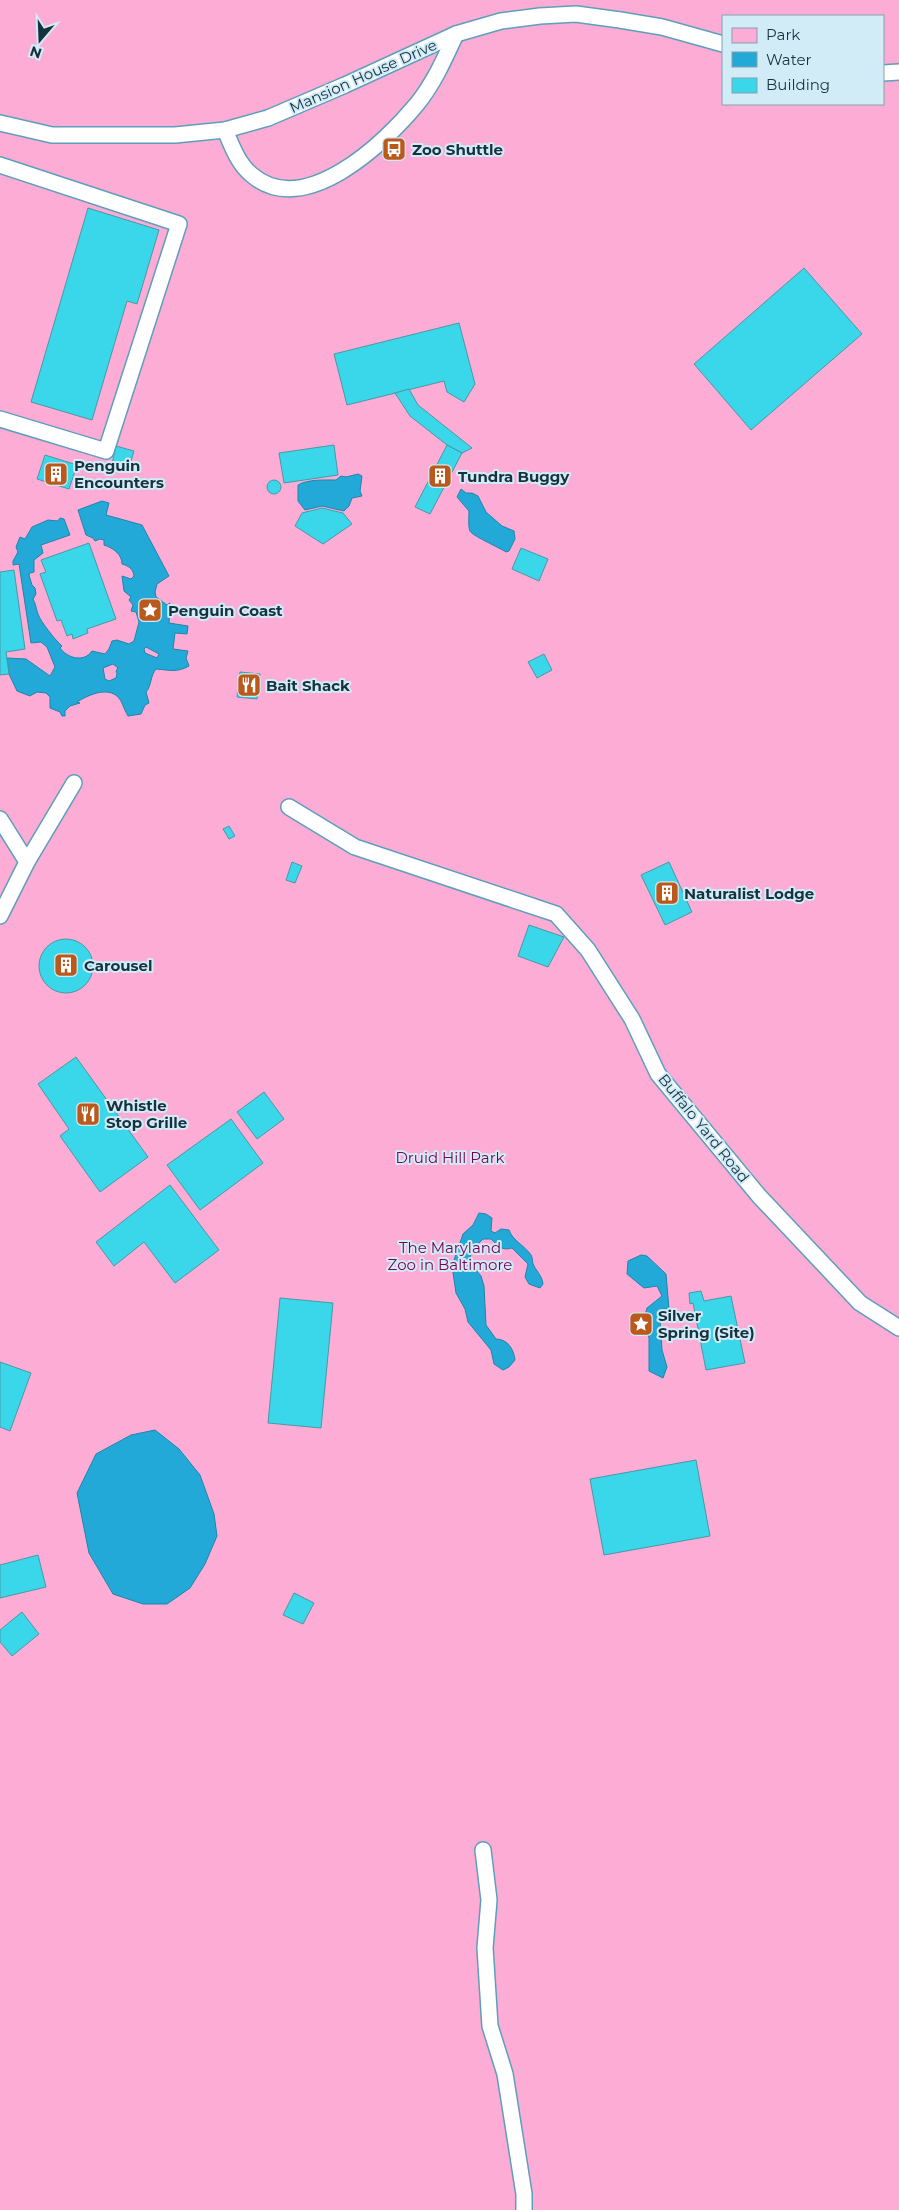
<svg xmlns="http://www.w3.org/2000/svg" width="899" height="2210" font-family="Montserrat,sans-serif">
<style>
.green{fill:#fdacd5;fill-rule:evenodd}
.water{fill:#23a9d8;stroke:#1f85aa;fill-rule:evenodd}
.building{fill:#3ad6ea;stroke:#4899a4}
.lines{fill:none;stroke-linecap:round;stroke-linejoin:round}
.service-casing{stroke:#5c9fbc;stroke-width:18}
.service{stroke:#fff;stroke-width:15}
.labels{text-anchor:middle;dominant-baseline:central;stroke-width:4;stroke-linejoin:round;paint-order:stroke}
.street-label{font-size:15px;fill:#16323e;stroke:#d1ebf7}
.poi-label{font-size:15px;font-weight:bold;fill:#16323e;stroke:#d1ebf7;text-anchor:start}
.park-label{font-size:15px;fill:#760250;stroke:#d1ebf7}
</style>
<rect width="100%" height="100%" fill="#d1ebf7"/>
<!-- green -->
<path class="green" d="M 0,0 L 899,0 L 899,2210 L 0,2210 ZM 723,16 L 883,16 L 883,104 L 723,104 Z"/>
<!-- water -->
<g class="water">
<path d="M 358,474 L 362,476 L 360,491 L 362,496 L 352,498 L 349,506 L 344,511 L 322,506 L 305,510 L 298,501 L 298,485 C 308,479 325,480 336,480 L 341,476 L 346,477 Z"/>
<path d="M 461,489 L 466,493 L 472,493 L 478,496 L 486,512 L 502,526 L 514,531 L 515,539 L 509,551 L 506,552 C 500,548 471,535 470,531 C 468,527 469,516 469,511 L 457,497 Z"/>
<path d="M 102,501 L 109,503 L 106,515 L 142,525 L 169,576 L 157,584 L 155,592 L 156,597 L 167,605 L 170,603 L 169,623 L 188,626 L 187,634 L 175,633 L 173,649 L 188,651 L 186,658 L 189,666 C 176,673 170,670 156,669 C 150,676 152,685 146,692 L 149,703 L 145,705 L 141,714 L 128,716 C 125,711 123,705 121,701 C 111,684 88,695 77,702 L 80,703 L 70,706 L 65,711 L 65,716 L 62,716 L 60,712 L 50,708 L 50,697 L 46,693 L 37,692 L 30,696 L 17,691 L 9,674 L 7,658 L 26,659 L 50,676 L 55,667 L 47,647 L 41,642 L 31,643 L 19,564 L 13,565 L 13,561 L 18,552 L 16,547 L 20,537 L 25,539 L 32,527 L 48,520 L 58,521 L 60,518 L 64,519 L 70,535 L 41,545 L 43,553 L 34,560 L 34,572 L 30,573 L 29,575 L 32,585 L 35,588 L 36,594 L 33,599 C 36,604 36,609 38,614 C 40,621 56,641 62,646 L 60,648 C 67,658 84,663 92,651 L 105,654 L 109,649 L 112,641 L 117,640 L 129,644 L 134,641 L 139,622 L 136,612 L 131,611 L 133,605 L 129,600 L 131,597 L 124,591 L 122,576 L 131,579 L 134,576 C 133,569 129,566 122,564 C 122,554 113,548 104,545 L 104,540 L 100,539 L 95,541 L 93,538 L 86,535 L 78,510 ZM 146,647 L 159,654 L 157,658 L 145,653 L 144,649 ZM 113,664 L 118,668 L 116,671 L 117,673 L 116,678 L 109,681 L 105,679 L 103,668 Z"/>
<path d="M 479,1213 L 486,1214 L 492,1218 L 491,1231 L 495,1233 L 501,1229 L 509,1230 C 513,1241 524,1245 531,1255 C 533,1258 532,1263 534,1266 C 538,1273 542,1276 543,1284 L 540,1288 L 529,1284 L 525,1277 L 528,1264 L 512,1248 C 502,1251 498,1246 491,1239 L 483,1239 L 474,1248 L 470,1257 L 471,1264 L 481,1276 L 484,1286 L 486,1325 L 496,1339 C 508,1339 514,1350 515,1360 L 509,1367 L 503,1370 L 494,1364 L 491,1350 L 468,1322 L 465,1309 L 456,1293 L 452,1266 L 463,1234 L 473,1225 Z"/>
<path d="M 641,1255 L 647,1256 L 666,1274 L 669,1309 L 662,1309 L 657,1313 L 660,1320 L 662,1350 L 667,1367 L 663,1378 L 649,1371 L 649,1338 L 644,1318 L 647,1308 L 662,1296 L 657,1286 L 644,1288 L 627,1274 L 628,1261 Z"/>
<path d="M 155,1430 L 179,1449 L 200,1475 L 214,1514 L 217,1536 L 205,1564 L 190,1588 L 167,1604 L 143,1604 L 113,1594 L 89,1553 L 77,1493 L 96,1454 L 131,1435 Z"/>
</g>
<!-- building -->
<g class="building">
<path d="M 88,208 L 159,230 L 137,304 L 127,301 L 92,420 L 31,402 Z"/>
<path d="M 804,268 L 862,334 L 751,430 L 694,364 Z"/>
<path d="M 459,323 L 475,384 L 464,402 L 447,392 L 444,381 L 347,405 L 334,354 Z"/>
<path d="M 409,389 L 418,405 L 472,448 L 462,453 L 447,445 L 410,416 L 395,393 Z"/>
<path d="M 334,445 L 338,475 L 284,483 L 279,453 Z"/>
<path d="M 447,445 L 462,453 L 430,514 L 415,507 Z"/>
<path d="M 116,446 L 134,451 L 129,468 L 112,464 Z"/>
<path d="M 45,455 L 77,465 L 69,489 L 37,479 Z"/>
<circle cx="274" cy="487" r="7"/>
<path d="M 322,508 L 343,513 L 352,524 L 323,544 L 295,526 L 302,513 Z"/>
<path d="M 89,543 L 116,619 L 87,629 L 88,633 L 73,639 L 72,634 L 67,636 L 61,620 L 57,621 L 40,574 L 46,572 L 41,560 Z"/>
<path d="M 521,548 L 548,559 L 539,581 L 512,569 Z"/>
<path d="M 14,570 L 25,649 L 6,652 L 9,674 L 0,675 L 0,572 Z"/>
<path d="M 544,654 L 552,670 L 537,678 L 528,662 Z"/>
<path d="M 240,672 L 260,674 L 257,699 L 237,697 Z"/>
<path d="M 229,826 L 235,836 L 229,839 L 223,829 Z"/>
<path d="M 292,862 L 302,866 L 295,883 L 286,880 Z"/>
<path d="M 669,862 L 692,912 L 665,925 L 641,875 Z"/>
<path d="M 529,925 L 564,937 L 548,967 L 518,956 Z"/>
<circle cx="66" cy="966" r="27"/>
<path d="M 76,1057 L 148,1157 L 100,1192 L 60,1136 L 69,1129 L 38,1084 Z"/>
<path d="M 264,1092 L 284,1119 L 257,1139 L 237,1112 Z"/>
<path d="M 231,1119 L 263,1163 L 200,1210 L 167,1165 Z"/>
<path d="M 170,1185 L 219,1250 L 175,1283 L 144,1242 L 114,1266 L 96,1242 Z"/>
<path d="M 701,1291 L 704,1301 L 731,1296 L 745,1363 L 706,1370 L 693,1303 L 690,1304 L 689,1293 Z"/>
<path d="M 280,1298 L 333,1303 L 321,1428 L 268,1423 Z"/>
<path d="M 0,1362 L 31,1373 L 10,1431 L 0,1427 Z"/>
<path d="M 696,1460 L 710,1536 L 604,1555 L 590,1479 Z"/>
<path d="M 38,1555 L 46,1587 L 0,1598 L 0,1565 Z"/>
<path d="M 294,1593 L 314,1603 L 303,1624 L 283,1615 Z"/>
<path d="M 22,1612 L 39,1634 L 12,1656 L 0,1642 L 0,1630 Z"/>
</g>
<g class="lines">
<!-- service casing -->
<g class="service-casing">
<g id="service">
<path d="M 883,73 L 899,72"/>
<path d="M 0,123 L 52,135 L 175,135 L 225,130 L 268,118 L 345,85 L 456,34 L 501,21 L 540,16 L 576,14 L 620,20 L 662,27 L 723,44"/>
<path d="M 225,130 C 232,146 238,164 252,175 C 304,220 385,143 417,104 C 434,83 445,58 456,34"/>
<path d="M 0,165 L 179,224 L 106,451 L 0,419"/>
<path d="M 289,807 L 355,847 L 556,914 L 588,950 L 632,1019 L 658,1074 L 759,1196 L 860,1303 L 899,1328"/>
<path d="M 0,819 L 27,862 L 0,916"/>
<path d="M 27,862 L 74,783"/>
<path d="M 483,1850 L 489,1900 L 485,1948 L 490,2026 L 505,2074 L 524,2194 L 524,2210"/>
</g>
</g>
<!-- service -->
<use href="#service" class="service"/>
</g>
<!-- icons -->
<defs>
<g id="bus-square" transform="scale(1.25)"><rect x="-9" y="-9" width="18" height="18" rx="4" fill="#ba591b" stroke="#d1ebf7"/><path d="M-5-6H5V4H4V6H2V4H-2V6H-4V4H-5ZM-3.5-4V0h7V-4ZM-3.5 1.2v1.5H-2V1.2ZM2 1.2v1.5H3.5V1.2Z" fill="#fff"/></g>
<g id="building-square" transform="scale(1.25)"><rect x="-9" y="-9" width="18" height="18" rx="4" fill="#ba591b" stroke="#d1ebf7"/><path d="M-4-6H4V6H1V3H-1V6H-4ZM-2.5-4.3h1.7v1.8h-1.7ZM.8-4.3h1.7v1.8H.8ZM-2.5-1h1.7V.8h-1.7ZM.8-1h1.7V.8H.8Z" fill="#fff"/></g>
<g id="sight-square" transform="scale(1.25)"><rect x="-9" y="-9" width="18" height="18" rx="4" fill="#ba591b" stroke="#d1ebf7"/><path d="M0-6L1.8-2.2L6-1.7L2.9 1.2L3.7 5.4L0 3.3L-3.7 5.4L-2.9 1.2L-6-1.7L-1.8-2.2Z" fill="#fff"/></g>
<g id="restaurant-square" transform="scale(1.25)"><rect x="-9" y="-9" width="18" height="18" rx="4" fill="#ba591b" stroke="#d1ebf7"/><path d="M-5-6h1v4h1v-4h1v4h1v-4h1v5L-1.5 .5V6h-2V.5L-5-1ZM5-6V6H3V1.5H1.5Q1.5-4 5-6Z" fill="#fff"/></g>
</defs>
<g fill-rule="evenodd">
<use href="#bus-square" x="394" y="149"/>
<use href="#building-square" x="56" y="474"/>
<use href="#building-square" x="440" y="476"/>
<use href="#sight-square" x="150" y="610"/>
<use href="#restaurant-square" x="249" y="685"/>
<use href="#building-square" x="667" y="893"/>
<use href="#building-square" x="66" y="965"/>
<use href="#restaurant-square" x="88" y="1114"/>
<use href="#sight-square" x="641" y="1324"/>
</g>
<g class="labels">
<!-- street labels -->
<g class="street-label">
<text transform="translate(363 76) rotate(-24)">Mansion House Drive</text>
<text transform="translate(704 1128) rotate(51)">Buffalo Yard Road</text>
</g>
<!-- poi labels -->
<g class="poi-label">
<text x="412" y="149">Zoo Shuttle</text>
<text x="74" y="465">Penguin<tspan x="74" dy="17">Encounters</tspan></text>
<text x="458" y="476">Tundra Buggy</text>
<text x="168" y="610">Penguin Coast</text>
<text x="266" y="685">Bait Shack</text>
<text x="684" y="893">Naturalist Lodge</text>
<text x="84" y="965">Carousel</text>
<text x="106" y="1105">Whistle<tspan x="106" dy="17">Stop Grille</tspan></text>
<text x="658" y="1315">Silver<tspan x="658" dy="17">Spring (Site)</tspan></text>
</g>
<!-- park labels -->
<g class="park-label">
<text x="450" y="1157">Druid Hill Park</text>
<text x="450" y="1247">The Maryland<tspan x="450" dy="17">Zoo in Baltimore</tspan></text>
</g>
</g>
<!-- legend -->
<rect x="722" y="15" width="162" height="90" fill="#d1ebf7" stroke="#86a1ad"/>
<rect x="732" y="28" width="25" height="15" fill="#fdacd5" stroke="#86a1ad"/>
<text x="766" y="40" font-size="15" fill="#16323e">Park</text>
<rect x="732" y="52" width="25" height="15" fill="#23a9d8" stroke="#86a1ad"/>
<text x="766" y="65" font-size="15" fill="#16323e">Water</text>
<rect x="732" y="78" width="25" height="15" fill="#3ad6ea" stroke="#86a1ad"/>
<text x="766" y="90" font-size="15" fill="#16323e">Building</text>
<!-- north arrow -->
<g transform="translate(40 40) rotate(199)" stroke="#d1ebf7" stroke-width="4" paint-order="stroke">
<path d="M0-4L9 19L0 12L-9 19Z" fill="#16323e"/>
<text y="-8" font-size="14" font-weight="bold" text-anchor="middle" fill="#16323e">N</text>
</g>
</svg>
